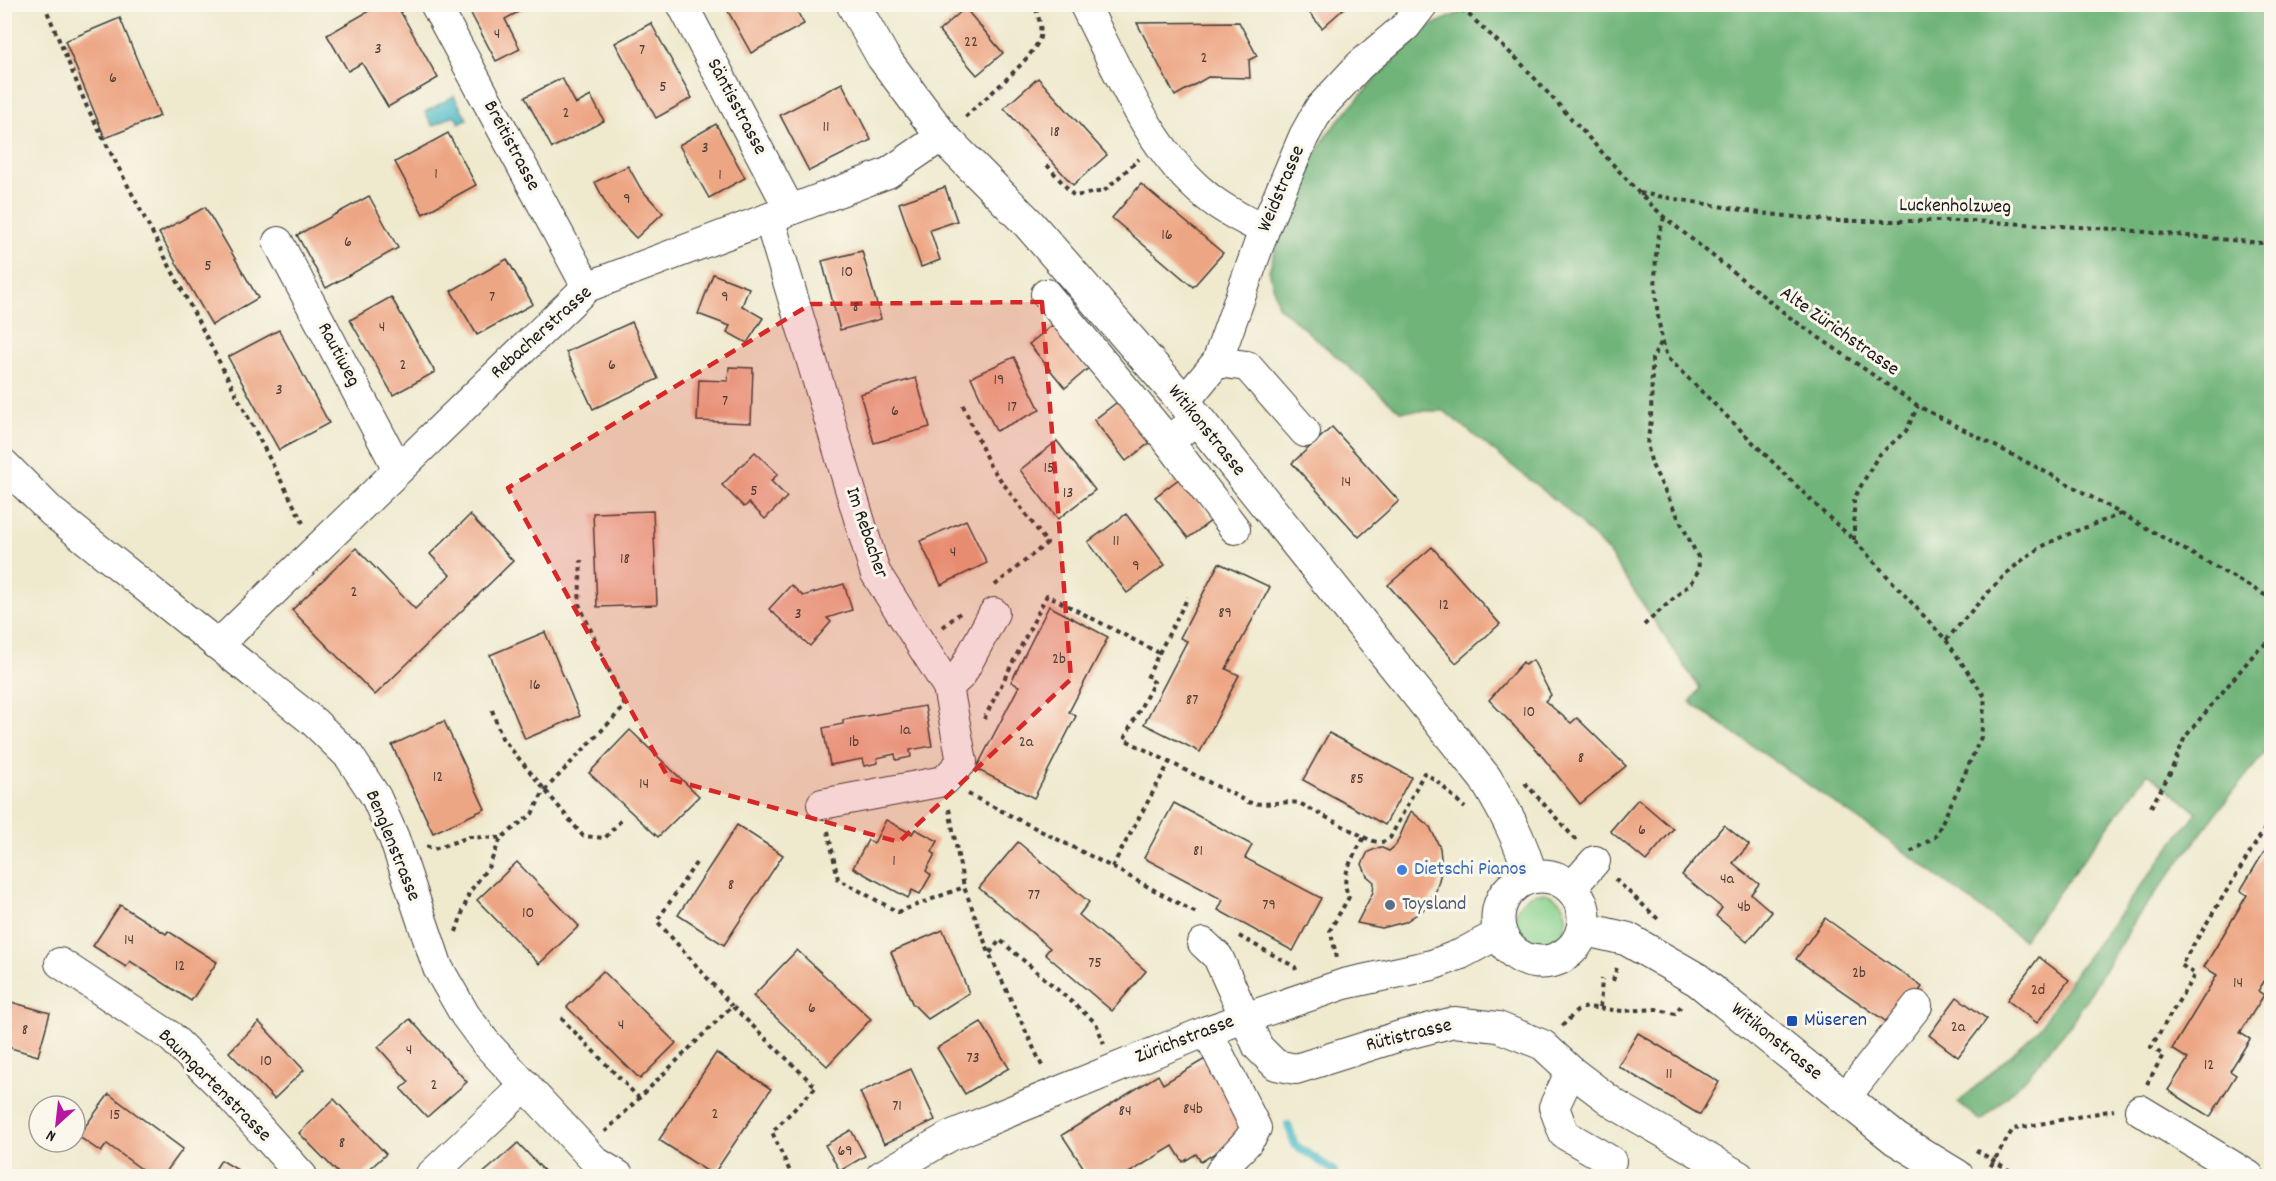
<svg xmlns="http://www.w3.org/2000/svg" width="2276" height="1181" font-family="Dekko,sans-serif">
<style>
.green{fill:#8ad28e;stroke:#537755;stroke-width:1.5}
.forest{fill:#6fb479;stroke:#46684a;stroke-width:1.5}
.water{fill:#4dbbc7;stroke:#346c72;stroke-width:1.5}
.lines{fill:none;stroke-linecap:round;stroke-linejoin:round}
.stream{stroke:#4dbbc7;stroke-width:8}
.building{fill:#eda684}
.minor-casing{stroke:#3c3b37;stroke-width:32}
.major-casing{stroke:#3c3b37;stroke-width:35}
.path{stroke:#3c3b37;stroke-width:4;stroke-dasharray:4.5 4.5;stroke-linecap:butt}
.minor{stroke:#fff;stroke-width:30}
.major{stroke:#fff;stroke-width:33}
.marked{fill:#d62828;fill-opacity:0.2;stroke:#d62828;stroke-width:4.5;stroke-dasharray:12 8;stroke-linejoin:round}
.shop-dot{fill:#3f7fe0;stroke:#fbf7ec;stroke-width:2}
.service-dot{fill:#5c6f8a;stroke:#fbf7ec;stroke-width:2}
.transit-dot{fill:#1a4fb4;stroke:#fbf7ec;stroke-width:2}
.labels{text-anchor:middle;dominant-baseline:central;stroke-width:6;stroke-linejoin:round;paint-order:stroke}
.number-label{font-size:16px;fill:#503e36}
.street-label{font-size:20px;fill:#1c1c1c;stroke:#fbf7ec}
.shop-label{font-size:20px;fill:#366cbe;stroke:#fbf7ec;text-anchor:start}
.service-label{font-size:20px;fill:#4e5e75;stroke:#fbf7ec;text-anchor:start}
.transit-label{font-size:20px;fill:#164399;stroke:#fbf7ec;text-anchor:start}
</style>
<rect width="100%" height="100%" fill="#fbf7ec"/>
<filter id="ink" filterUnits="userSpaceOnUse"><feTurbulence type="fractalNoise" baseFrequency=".0167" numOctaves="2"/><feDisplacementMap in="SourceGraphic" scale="12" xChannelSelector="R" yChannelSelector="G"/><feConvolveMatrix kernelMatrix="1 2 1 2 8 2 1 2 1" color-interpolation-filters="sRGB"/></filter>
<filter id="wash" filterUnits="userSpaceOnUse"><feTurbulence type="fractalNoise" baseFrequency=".008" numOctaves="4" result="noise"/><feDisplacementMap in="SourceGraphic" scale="24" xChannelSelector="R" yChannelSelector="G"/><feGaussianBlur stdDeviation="1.35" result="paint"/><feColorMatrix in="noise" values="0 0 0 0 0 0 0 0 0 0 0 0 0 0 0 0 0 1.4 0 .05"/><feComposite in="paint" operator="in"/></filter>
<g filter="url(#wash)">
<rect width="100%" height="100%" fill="#efe9ce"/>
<!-- green -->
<circle class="green" cx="1541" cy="918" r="25"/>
<!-- forest -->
<path class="forest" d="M 1477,5 L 2271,5 L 2271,745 L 2225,802 L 2136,919 L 2071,1024 L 2025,1079 L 1981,1121 L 1958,1103 L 2038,1030 L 2080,966 L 2197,812 L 2148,773 L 2023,940 L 1916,860 L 1690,702 L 1700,689 L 1608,552 L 1565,508 L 1444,411 L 1400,411 L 1278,306 L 1269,270 L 1293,195 L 1327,134 L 1376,78 L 1430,26 Z"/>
<!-- water -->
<path class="water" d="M 454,96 L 467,119 L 459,123 L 454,115 L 433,126 L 425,112 Z"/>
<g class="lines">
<!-- stream -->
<path class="stream" d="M 1288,1125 L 1295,1145 L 1334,1171 L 1335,1176"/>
</g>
<g id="blocks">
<!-- building -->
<g class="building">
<path d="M 381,4 L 396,4 L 438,78 L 388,107 L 362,63 L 348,71 L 327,35 Z"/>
<path d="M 466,4 L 533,4 L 505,19 L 520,49 L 496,61 Z"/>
<path d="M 724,4 L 793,4 L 804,24 L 751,53 Z"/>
<path d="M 1302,4 L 1349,4 L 1322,28 Z"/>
<path d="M 965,8 L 1003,53 L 977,75 L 939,31 Z"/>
<path d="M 120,18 L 160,116 L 105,138 L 65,41 Z"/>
<path d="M 1239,22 L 1257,56 L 1249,60 L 1250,78 L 1208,77 L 1175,96 L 1137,23 Z"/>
<path d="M 651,23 L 692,98 L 656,118 L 615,43 Z"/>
<path d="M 562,78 L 576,104 L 591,96 L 604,121 L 552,148 L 525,97 Z"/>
<path d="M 1038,78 L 1107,155 L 1073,185 L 1004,108 Z"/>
<path d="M 842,83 L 871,140 L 809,171 L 780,115 Z"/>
<path d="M 716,124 L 745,178 L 709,198 L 679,145 Z"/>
<path d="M 448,133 L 476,185 L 423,214 L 395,162 Z"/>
<path d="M 628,166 L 641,189 L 663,213 L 636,238 L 609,210 L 595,182 Z"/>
<path d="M 1141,184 L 1223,253 L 1193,287 L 1112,218 Z"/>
<path d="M 945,187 L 957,221 L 930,230 L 940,260 L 921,267 L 899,203 Z"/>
<path d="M 369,196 L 398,248 L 326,288 L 297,235 Z"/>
<path d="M 205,207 L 258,298 L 212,325 L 159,233 Z"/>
<path d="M 862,251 L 881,319 L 840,330 L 822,261 Z"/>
<path d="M 507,259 L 533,304 L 477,335 L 451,291 Z"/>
<path d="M 713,274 L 749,288 L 742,306 L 763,318 L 747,343 L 727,332 L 730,326 L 698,314 Z"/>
<path d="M 391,297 L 435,372 L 393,395 L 350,320 Z"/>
<path d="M 632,322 L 658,379 L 593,409 L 566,352 Z"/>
<path d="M 1055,323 L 1090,367 L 1065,388 L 1029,344 Z"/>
<path d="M 279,330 L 329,423 L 279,450 L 228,357 Z"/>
<path d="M 1014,357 L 1040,410 L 996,431 L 971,377 Z"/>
<path d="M 729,367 L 753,368 L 751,423 L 697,421 L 699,380 L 728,381 Z"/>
<path d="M 916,378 L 930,427 L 874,443 L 860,394 Z"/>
<path d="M 1120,400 L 1152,441 L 1126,461 L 1094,420 Z"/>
<path d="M 1332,427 L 1399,501 L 1359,537 L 1292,463 Z"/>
<path d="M 1057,441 L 1095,490 L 1058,519 L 1020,470 Z"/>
<path d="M 755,452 L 778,474 L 771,481 L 787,497 L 765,519 L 749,503 L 744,507 L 722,485 Z"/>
<path d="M 1180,478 L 1212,520 L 1188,538 L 1155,497 Z"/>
<path d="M 653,511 L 657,605 L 597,607 L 593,513 Z"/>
<path d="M 1126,514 L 1165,565 L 1127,593 L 1088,542 Z"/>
<path d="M 470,515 L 513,561 L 375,695 L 292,610 L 356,548 L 415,609 L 450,575 L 430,554 Z"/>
<path d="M 966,520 L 987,563 L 941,585 L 920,541 Z"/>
<path d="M 1432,547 L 1500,624 L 1456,663 L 1388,585 Z"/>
<path d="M 1219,563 L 1270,587 L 1226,669 L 1239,675 L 1200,752 L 1144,724 L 1187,641 L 1180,638 Z"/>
<path d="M 844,584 L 852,610 L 827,618 L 831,622 L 810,646 L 769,609 L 791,585 L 803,596 Z"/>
<path d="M 1049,606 L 1108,637 L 1069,712 L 1076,716 L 1034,798 L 976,769 L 1019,686 L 1011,682 Z"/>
<path d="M 545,632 L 580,716 L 525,739 L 490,655 Z"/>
<path d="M 1533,660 L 1551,695 L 1545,701 L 1571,723 L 1577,718 L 1626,766 L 1580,804 L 1537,750 L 1489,700 L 1523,662 L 1525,665 Z"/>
<path d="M 925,706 L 932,746 L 910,750 L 911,757 L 896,760 L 895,754 L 877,758 L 878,763 L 864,766 L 862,759 L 830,765 L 823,728 L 843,724 L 843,720 Z"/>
<path d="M 444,721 L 485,809 L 433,833 L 392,745 Z"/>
<path d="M 630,730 L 699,796 L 658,837 L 589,773 Z"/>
<path d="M 1329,733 L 1411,777 L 1385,825 L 1303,780 Z"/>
<path d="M 1638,799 L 1673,829 L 1646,861 L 1610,831 Z"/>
<path d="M 1174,803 L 1252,845 L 1245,858 L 1321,898 L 1293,951 L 1218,910 L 1223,900 L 1144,858 Z"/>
<path d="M 1411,811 L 1430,827 L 1440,848 L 1442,869 L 1436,891 L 1423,910 L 1405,922 L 1382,928 L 1357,923 L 1373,892 L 1374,882 L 1367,876 L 1362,864 L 1368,852 L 1380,847 L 1389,851 L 1396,845 Z"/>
<path d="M 886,820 L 912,834 L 915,829 L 938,841 L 932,852 L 935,854 L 926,871 L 931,875 L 920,894 L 912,890 L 908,898 L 853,868 L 868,840 L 874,843 Z"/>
<path d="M 737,825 L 783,855 L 724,945 L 678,915 Z"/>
<path d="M 1724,825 L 1749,845 L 1733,863 L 1759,884 L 1751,894 L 1772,912 L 1747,942 L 1716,916 L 1722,908 L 1682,875 Z"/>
<path d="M 1018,842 L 1089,902 L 1079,915 L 1146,971 L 1112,1011 L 1045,954 L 1050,948 L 979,888 Z"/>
<path d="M 2267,847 L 2272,849 L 2272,969 L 2258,991 L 2264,995 L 2240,1033 L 2250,1039 L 2230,1071 L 2236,1075 L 2210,1117 L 2168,1090 L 2188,1059 L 2172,1049 L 2217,975 L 2204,967 L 2247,895 L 2240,891 Z"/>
<path d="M 517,862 L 579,926 L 539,964 L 477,900 Z"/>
<path d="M 120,905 L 166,934 L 168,931 L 217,962 L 191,1001 L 130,961 L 126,967 L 93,946 Z"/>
<path d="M 1825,918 L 1922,987 L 1894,1027 L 1796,959 Z"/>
<path d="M 943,930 L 969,993 L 928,1019 L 912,1003 L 891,952 Z"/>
<path d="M 797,950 L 871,1019 L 827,1066 L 753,996 Z"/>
<path d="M 2039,957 L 2069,980 L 2037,1023 L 2007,1000 Z"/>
<path d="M 603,971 L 676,1043 L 640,1079 L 567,1007 Z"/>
<path d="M 1957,997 L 1987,1019 L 1958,1057 L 1929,1035 Z"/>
<path d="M 4,1000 L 50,1013 L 38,1056 L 4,1046 Z"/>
<path d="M 410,1019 L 467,1082 L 427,1117 L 401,1089 L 409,1082 L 378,1047 Z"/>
<path d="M 259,1022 L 304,1070 L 274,1099 L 229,1052 Z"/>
<path d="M 981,1022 L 1009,1068 L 965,1094 L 937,1048 Z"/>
<path d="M 1638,1033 L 1719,1082 L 1700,1115 L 1618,1066 Z"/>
<path d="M 716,1053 L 771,1089 L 713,1175 L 659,1140 Z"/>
<path d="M 1205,1059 L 1250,1131 L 1201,1162 L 1196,1154 L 1183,1162 L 1173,1146 L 1124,1176 L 1089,1176 L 1062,1135 L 1158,1075 L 1163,1084 Z"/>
<path d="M 911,1069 L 935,1120 L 884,1144 L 860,1092 Z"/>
<path d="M 109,1094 L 183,1149 L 163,1176 L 151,1176 L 107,1144 L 101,1152 L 78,1136 Z"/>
<path d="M 334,1099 L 386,1154 L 362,1176 L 341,1176 L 299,1133 Z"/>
<path d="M 851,1130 L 865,1156 L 840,1171 L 825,1145 Z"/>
<path d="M 518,1143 L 549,1176 L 480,1176 Z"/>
<path d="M 221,1160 L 248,1176 L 211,1176 Z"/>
</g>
</g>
</g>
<g filter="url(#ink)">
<use href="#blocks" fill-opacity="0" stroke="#3c3b37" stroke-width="1.5"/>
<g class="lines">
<!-- minor casing -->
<g class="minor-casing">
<g id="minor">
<path d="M 435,4 L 587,287"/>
<path d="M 682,4 L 790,210"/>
<path d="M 1084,4 C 1117,68 1151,153 1208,197 C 1225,211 1245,220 1264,230"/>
<path d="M 769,218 L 875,572 L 948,687 L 962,762 L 944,781 L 822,804"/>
<path d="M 278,242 L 398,469"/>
<path d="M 1046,294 L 1169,442"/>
<path d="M 1217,362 L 1247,366 L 1305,432"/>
<path d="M 1184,402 L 1217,362 L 1264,230 L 1304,136 L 1319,109 L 1360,65 L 1406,26 L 1423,4"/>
<path d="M 1183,430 L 1169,442 L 1235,529"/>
<path d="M 4,464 L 52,512 L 314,722 L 349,756 L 376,797 L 394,838 L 438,968 L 465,1015 L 485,1042 L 596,1162 L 619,1176"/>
<path d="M 218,645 L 587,287 L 888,173 L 942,136"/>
<path d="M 948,687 L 961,675 L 994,613"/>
<path d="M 1571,888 L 1595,861"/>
<path d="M 1203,943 L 1218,957 L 1258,1047 L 1276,1065 L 1296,1069 L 1400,1036 L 1454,1022 L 1498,1027 L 1543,1045 L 1571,1071 L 1616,1105 L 1739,1176"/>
<path d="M 60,963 L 170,1036 L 220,1085 L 302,1176"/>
<path d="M 1207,1031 L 1256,1128 C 1248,1147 1230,1155 1220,1173 L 1221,1176"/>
<path d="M 1571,1071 L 1554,1107 L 1564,1134 L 1611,1161"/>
<path d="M 1845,1098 L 1917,1006"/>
<path d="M 2140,1110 L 2249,1176"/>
<path d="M 430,1176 L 526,1085"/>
<path d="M 881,1176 L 950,1136 L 1207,1031 L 1344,984 L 1432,965 L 1461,954 L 1500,933"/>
</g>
</g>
<!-- major casing -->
<g class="major-casing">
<g id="major">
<path d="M 853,4 L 883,57 L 942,136 L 1029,224 L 1184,402 L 1485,778 C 1506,813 1520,838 1531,877"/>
<circle cx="1541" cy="919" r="43"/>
<path d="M 1583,929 L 1627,939 L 1698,980 L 1896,1139 L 1957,1176"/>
</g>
</g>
<!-- path -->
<g class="path">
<path d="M 44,4 L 87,107 L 303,523"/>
<path d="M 1454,4 L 1469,15 L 1518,60 L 1639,193 L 1664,217 L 1792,319 L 1918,406 L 2063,481 L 2272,599"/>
<path d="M 965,117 C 982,101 1036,56 1040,37 C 1042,26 1038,15 1034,4"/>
<path d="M 1047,165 L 1074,196 L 1104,191 L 1139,159"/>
<path d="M 1640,193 L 1760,213 L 1833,221 L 1972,221 L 2114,229 L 2272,244"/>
<path d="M 1664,217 C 1662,226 1658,236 1657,245 C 1653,282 1656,321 1667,357 L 1825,514 L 1854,540 L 1946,640 L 1985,697 L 1981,737 L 1959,787 L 1935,837 L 1910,852"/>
<path d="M 963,405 L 989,464 L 1047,543 L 994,586"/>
<path d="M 1854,540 L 1854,500 L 1858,491 L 1878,456 L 1906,431 L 1918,406"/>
<path d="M 1644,625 L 1692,582 C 1698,574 1700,567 1698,557 L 1652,465 L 1647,444 L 1651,420 L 1652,369 L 1652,359 L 1662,341"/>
<path d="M 943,627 L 960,613"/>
<path d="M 1946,640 C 1976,607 2007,565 2047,544 C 2070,532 2096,524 2121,514"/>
<path d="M 1159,653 L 1188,597"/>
<path d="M 492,710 L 502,738 L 583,836 L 605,838 L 623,818"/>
<path d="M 984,719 L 1047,595 L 1159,653 L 1147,678 L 1154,682 L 1124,739 L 1248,802 C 1265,807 1282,800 1299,803 L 1364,837 C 1354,857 1338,876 1349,897 L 1330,930 L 1337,958"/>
<path d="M 1525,783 L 1576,840"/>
<path d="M 968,794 L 1112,867 L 1198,914"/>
<path d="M 2151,807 L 2170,773 L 2185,737 L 2260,647 L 2272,641"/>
<path d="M 949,809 L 964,887 L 989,953 L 1043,1068"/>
<path d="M 2267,825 L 2272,816"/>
<path d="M 828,831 L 838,879 L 898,912 L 964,887"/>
<path d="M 1364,837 C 1374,842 1381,845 1390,838 L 1424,773 L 1436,780 L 1465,808"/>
<path d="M 426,846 L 434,849 L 469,837 L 501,838"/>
<path d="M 696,863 L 657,921 L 732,1006"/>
<path d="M 1112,867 L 1169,763"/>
<path d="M 1615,879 L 1658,919"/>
<path d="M 456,932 L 469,893 L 489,866 L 501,838 L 532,814 L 544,791 L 625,706 L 579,604 L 581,560"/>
<path d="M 1239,936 L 1295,967 L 1296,970"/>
<path d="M 990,953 L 1000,940 L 1096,1023 L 1104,1044"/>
<path d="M 1613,981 L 1617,967"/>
<path d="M 1600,1007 L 1602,979"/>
<path d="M 561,1018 L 639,1098"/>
<path d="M 1562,1026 L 1577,1011 L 1587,1007 L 1623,1011 L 1656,1009 L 1675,1014 L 1682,1004"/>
<path d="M 2147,1084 L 2163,1055 L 2151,1047 L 2195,974 L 2181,965 L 2267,825 L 2272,828"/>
<path d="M 605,1132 L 732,1006 L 816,1087 L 772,1132 L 792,1176"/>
<path d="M 1976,1150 L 2019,1176"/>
<path d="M 1986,1174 L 2013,1129 L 2114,1110"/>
</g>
<!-- minor -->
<use href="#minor" class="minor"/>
<!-- major -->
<use href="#major" class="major"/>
</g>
</g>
<!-- marked area -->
<path class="marked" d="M 1042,302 L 1071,679 L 899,842 L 669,779 L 508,488 L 811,304 Z"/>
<!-- markers -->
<circle class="shop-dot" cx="1402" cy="870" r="6"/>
<circle class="service-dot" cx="1390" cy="905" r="6"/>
<rect class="transit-dot" x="1786" y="1015" width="12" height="12" rx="3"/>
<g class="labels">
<!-- number labels -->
<g class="number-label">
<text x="497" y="34">4</text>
<text x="971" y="42">22</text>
<text x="378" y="49">3</text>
<text x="642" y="50">7</text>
<text x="1204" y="58">2</text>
<text x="113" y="78">6</text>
<text x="663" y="87">5</text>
<text x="566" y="113">2</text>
<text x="826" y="127">11</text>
<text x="1055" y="132">18</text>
<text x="705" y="148">3</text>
<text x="436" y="174">1</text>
<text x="720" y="175">1</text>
<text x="627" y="199">9</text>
<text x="1167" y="235">16</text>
<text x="348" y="242">6</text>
<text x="208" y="266">5</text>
<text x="847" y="272">10</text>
<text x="492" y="297">7</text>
<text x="725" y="297">9</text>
<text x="856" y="307">8</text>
<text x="382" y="327">4</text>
<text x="403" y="365">2</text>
<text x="612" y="365">6</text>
<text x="999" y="380">19</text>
<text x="279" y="390">3</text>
<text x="725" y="401">7</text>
<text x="1012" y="407">17</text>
<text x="895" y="411">6</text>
<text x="1049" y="468">15</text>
<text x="1346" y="482">14</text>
<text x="754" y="491">5</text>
<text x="1068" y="493">13</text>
<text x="1116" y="541">11</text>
<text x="953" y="552">4</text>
<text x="625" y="559">18</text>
<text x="1136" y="566">9</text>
<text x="354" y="592">2</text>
<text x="1444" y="605">12</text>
<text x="1225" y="613">89</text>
<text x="798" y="614">3</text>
<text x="1059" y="659">2b</text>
<text x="535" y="685">16</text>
<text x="1192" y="700">87</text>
<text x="1529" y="712">10</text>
<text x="905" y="730">1a</text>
<text x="854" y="742">1b</text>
<text x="1026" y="742">2a</text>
<text x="1581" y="758">8</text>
<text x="438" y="777">12</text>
<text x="1357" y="779">85</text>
<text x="644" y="784">14</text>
<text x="1642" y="830">6</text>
<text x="1198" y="851">81</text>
<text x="894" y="861">1</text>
<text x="1727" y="879">4a</text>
<text x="731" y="885">8</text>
<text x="1034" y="895">77</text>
<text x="1269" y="905">79</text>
<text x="1744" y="907">4b</text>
<text x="528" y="913">10</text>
<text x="129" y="940">14</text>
<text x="1095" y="963">75</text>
<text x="180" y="966">12</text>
<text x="1859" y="973">2b</text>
<text x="2238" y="983">14</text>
<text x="2038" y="990">2d</text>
<text x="812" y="1008">6</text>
<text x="621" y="1025">4</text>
<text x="1958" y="1027">2a</text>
<text x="25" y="1030">8</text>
<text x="409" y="1050">4</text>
<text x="973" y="1058">73</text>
<text x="266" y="1061">10</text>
<text x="2209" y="1065">12</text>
<text x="1669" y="1074">11</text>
<text x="434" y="1085">2</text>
<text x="897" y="1106">71</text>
<text x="1193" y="1109">84b</text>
<text x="1125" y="1111">84</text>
<text x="715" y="1114">2</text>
<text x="115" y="1115">15</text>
<text x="342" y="1143">8</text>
<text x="845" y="1151">69</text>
</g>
<!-- street labels -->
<g class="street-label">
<text transform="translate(736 107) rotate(62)">Säntisstrasse</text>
<text transform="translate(511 146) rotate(62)">Breitistrasse</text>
<text transform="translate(1282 189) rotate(-67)">Weidstrasse</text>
<text transform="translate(1955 207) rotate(1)">Luckenholzweg</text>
<text transform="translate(1839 332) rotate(35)">Alte Zürichstrasse</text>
<text transform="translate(542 333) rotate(-42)">Rebacherstrasse</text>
<text transform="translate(338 355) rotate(62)">Rautiweg</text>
<text transform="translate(1206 431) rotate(51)">Witikonstrasse</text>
<text transform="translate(866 533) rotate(71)">Im Rebacher</text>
<text transform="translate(392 846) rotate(68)">Benglenstrasse</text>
<text transform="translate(1409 1036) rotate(-14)">Rütistrasse</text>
<text transform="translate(1185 1040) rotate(-21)">Zürichstrasse</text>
<text transform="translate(1776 1042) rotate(39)">Witikonstrasse</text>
<text transform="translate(214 1086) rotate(45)">Baumgartenstrasse</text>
</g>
<!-- shop labels -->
<g class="shop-label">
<text x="1414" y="870">Dietschi Pianos</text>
</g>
<!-- service labels -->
<g class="service-label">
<text x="1402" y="905">Toysland</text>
</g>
<!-- transit labels -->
<g class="transit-label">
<text x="1804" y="1021">Müseren</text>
</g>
</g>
<!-- margin -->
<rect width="2276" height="1181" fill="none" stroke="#fbf7ec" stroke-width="24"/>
<!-- north arrow -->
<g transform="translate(57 1124) rotate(207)"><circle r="28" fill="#fbf7ec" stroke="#a29f99" stroke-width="1.5"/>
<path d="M0-4.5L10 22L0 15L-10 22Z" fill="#b5179e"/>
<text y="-9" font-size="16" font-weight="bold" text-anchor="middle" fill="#1c1c1c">N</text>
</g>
</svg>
